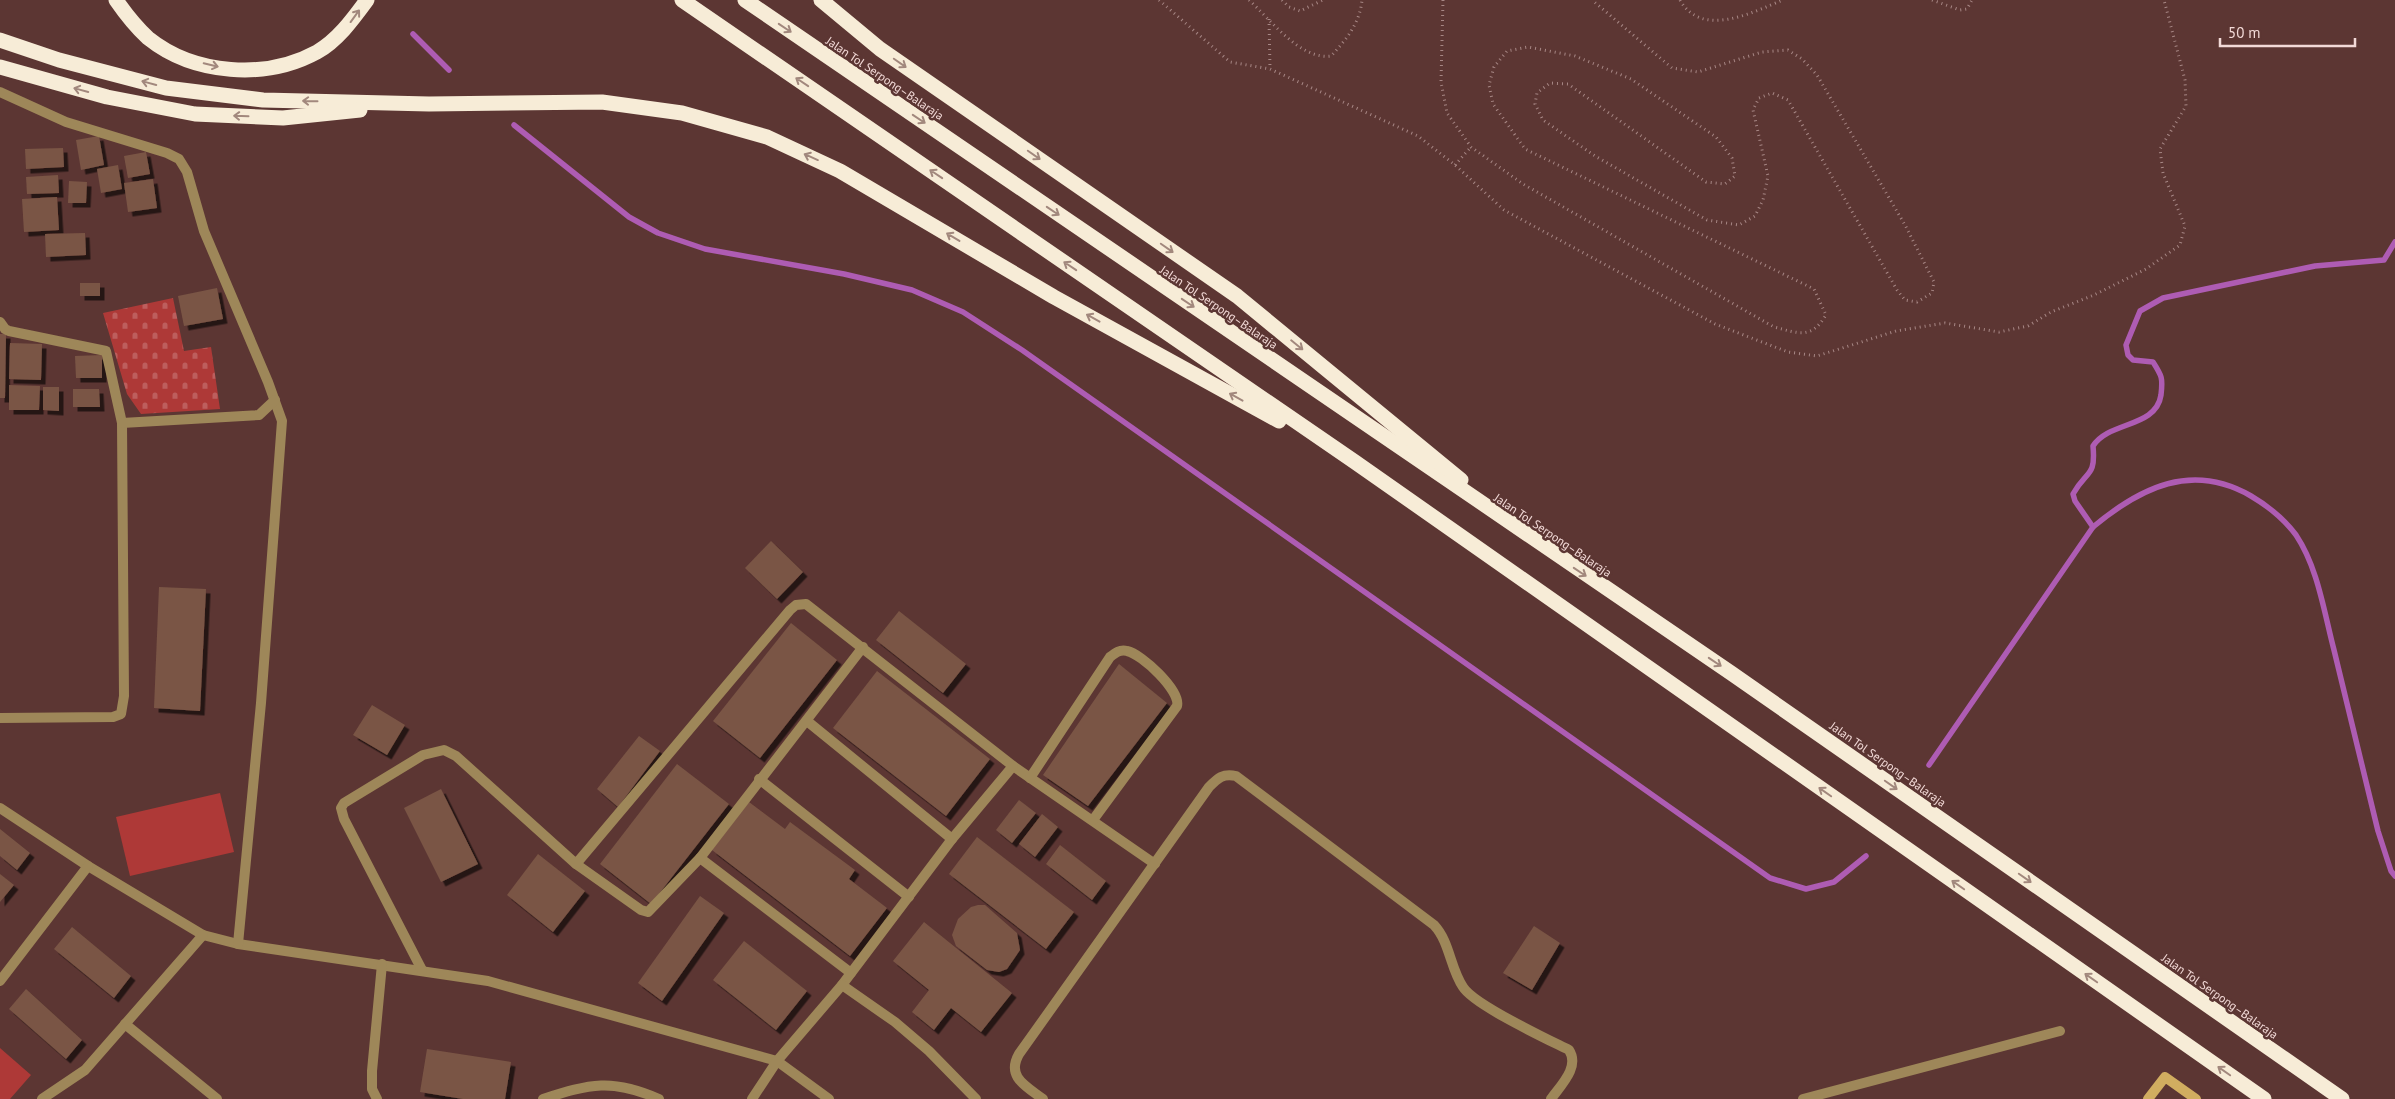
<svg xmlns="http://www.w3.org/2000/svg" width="2395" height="1099" font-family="'PT Sans',sans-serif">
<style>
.green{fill:#ae3937}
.cemetery{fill:url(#cemetery-stones)}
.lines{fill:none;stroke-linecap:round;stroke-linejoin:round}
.stream{stroke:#ae5cb3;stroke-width:5.5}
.building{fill:#7a5545;filter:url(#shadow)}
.path{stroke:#a78785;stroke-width:3;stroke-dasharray:1 4;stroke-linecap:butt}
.lane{stroke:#9e8759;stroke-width:10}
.street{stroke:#9e8759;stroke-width:10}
.secondary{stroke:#d1ad60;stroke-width:10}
.highway{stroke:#f7ecd7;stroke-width:15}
.oneway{stroke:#a2887d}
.labels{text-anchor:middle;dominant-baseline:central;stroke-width:5;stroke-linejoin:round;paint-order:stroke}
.street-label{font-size:12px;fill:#f2d9d7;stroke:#5c3633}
</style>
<defs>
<pattern id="cemetery-stones" width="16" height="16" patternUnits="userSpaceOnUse" patternTransform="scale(1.25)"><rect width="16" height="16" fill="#ae3937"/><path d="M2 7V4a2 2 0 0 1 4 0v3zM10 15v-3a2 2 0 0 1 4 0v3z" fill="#bd5e5d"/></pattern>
<filter id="shadow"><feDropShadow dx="4.5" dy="4.5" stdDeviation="0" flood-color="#0009"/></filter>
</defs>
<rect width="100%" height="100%" fill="#5c3633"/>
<!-- green -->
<g class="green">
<path d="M 220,793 L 234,852 L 130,876 L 116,817 Z"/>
<path d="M 0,1048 L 31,1075 L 10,1099 L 0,1099 Z"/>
</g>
<!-- cemetery -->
<path class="cemetery" d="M 173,298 L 184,351 L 211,347 L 220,409 L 141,414 L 127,394 L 103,313 Z"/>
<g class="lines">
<!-- stream -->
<g class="stream">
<path d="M 413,34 L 449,70"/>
<path d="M 514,125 L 629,217 L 658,233 L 705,249 L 844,274 L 912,290 L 963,312 L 1022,350 L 1770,878 L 1806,889 L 1834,882 L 1866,856"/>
<path d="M 2093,527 L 2075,501 L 2073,494 C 2086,470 2096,478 2093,446 C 2109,421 2156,428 2161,395 C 2163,378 2162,376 2153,362 L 2133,360 L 2128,355 L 2126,345 L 2140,311 L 2163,298 L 2315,266 L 2384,260 L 2395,242"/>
<path d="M 1929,765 L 2093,527 C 2141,487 2192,462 2251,496 C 2268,506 2284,519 2296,535 C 2318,568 2324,612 2334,650 C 2348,710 2363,770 2378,831 L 2391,871 L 2395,876"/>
</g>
</g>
<!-- building -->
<g class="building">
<path d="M 99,136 L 104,165 L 81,170 L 76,140 Z"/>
<path d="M 63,148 L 64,167 L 26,169 L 25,149 Z"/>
<path d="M 146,152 L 150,174 L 128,178 L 124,156 Z"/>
<path d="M 118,165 L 122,189 L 101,193 L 97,169 Z"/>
<path d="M 58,175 L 59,193 L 27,194 L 26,177 Z"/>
<path d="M 153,179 L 157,208 L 128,212 L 124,183 Z"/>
<path d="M 69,181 L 87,182 L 86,203 L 68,203 Z"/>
<path d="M 57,197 L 59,230 L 24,232 L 22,199 Z"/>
<path d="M 85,233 L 86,255 L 46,257 L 45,234 Z"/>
<rect x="80" y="283" width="20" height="13"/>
<path d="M 217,288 L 223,319 L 184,326 L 178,296 Z"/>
<path d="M 0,334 L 6,334 L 5,398 L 0,398 Z"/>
<path d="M 10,343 L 42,344 L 41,380 L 9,379 Z"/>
<path d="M 102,355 L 102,378 L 76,378 L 75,356 Z"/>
<path d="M 9,385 L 40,386 L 39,410 L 9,410 Z"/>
<path d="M 43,387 L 59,387 L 59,411 L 43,410 Z"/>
<path d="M 73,389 L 99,389 L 100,407 L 73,407 Z"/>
<path d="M 771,541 L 803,572 L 777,599 L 745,568 Z"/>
<path d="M 159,587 L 206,589 L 200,711 L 154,708 Z"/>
<path d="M 899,611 L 966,664 L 943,693 L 876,640 Z"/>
<path d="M 791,623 L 837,660 L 760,758 L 713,721 Z"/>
<path d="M 1119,664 L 1167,703 L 1088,806 L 1043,775 Z"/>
<path d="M 877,671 L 990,759 L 946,816 L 833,728 Z"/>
<path d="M 372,705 L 405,725 L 387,755 L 353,735 Z"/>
<path d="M 639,736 L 660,751 L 618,807 L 597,789 Z"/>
<path d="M 677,764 L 729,804 L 651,904 L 600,864 Z"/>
<path d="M 441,789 L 478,864 L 441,882 L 404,808 Z"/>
<path d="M 1019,800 L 1036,813 L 1012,843 L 996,830 Z"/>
<path d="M 749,802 L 785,829 L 790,822 L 855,870 L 849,879 L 887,908 L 850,956 L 712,850 Z"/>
<path d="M 1042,814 L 1058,827 L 1035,857 L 1019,844 Z"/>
<path d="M 0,829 L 30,853 L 17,870 L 0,856 Z"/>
<path d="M 977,837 L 1074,912 L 1046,949 L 949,874 Z"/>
<path d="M 1060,845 L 1106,881 L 1092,900 L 1046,864 Z"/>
<path d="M 538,854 L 585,891 L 553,932 L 507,895 Z"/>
<path d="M 0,874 L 14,885 L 0,902 Z"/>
<path d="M 700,896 L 724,913 L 662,1001 L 638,983 Z"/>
<path d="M 978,905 L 985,905 L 1017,933 L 1020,950 L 1007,969 L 999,972 L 987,970 L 956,946 L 952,935 L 958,919 L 971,907 Z"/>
<path d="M 924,922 L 1012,993 L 981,1032 L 951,1008 L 934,1030 L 912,1012 L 929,990 L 893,961 Z"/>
<path d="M 1534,926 L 1560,943 L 1532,990 L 1503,973 Z"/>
<path d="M 72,927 L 131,976 L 114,998 L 54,949 Z"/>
<path d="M 744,941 L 807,991 L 776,1030 L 713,980 Z"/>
<path d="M 26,989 L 82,1040 L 66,1059 L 9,1009 Z"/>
<path d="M 427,1049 L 511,1062 L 505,1099 L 463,1099 L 420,1092 Z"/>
</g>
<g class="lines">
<!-- path -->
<g class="path">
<path d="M 1159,0 L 1230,62 L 1270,69 L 1418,136 L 1455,165 L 1504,210 L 1715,324 L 1788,352 L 1817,356 L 1896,331 L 1945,323 L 1999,332 L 2028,326 L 2051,312 L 2094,295 L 2146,269 L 2180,245 L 2185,226 L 2163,173 L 2160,149 L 2186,106 L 2185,80 L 2164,0"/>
<path d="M 1249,0 C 1271,20 1300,60 1331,56 C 1346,40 1360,23 1362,0"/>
<path d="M 1282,0 L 1289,7 L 1300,11 L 1323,0"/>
<path d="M 1443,0 L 1441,82 L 1447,113 L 1471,147 L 1523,184 L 1774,327 C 1798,333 1811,340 1826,315 L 1814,289 L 1525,149 L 1493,104 L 1489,85 L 1494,67 L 1507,51 L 1528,47 L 1575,56 L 1631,79 L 1716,137 L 1732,158 L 1735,176 L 1725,184 L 1706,182 L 1568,84 L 1550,83 L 1537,93 L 1535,104 L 1543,120 L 1595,156 L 1707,220 L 1739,225 L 1755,216 L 1763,200 L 1768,176 L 1753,110 L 1759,98 L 1772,93 L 1788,100 L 1897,290 L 1905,300 L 1917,302 L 1932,293 L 1934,282 L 1905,225 L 1817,75 L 1802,59 L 1788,50 L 1762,52 L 1698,72 L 1672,68 L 1592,0"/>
<path d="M 1680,0 C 1702,39 1753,12 1783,0"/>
<path d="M 1932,0 L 1960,10 L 1967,9 L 1972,0"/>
<path d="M 1269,19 L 1270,69"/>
<path d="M 1455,165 L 1471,147"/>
</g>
<!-- lane -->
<g class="lane">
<path d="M 807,721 L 952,839"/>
<path d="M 1013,766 L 1155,864"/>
<path d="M 1030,778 L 1110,657 C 1115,653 1120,649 1127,651 C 1142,654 1181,691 1177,706 L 1093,820"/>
<path d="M 759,779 L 909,897"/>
<path d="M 0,808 L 88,866 L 203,935 L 238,944 L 488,981 L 777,1061 L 829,1099"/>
<path d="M 700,858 L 863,647"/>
<path d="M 576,864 L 641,910 L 648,912 L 700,858 L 851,973"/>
<path d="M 422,970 L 344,819 L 341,808 L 344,803 L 423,755 L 444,750 L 456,756 L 576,864 L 790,610 L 796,605 L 806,604 L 1013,766 L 952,839 L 842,985 L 777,1061 L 752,1099"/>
<path d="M 0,981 L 88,866"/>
<path d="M 842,985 L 895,1022 L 929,1051 L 976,1099"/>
<path d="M 125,1024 L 217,1099"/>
<path d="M 42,1099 L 85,1070 L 203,935"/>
<path d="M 377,1099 L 372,1089 L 372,1071 L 382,964"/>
<path d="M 543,1099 C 590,1084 612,1078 659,1099"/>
<path d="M 1043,1099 C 1026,1086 1006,1077 1019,1054 L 1209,787 C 1218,778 1223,773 1236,776 L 1434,925 C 1450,942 1450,968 1463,987 C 1474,1005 1547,1039 1569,1050 C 1580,1067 1561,1085 1551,1099"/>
<path d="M 1803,1099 L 2060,1031"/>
</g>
<!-- street -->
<g class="street">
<path d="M 0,92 L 66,122 L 167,153 L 179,159 L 187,172 L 204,231 L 268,382 L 282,421 L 261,703 L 238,944"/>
<path d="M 0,322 L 5,329 L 9,331 L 106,351 L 122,423 L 124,696 L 121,714 L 113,717 L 0,718"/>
<path d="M 122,423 L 259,415 L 275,400"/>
</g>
<!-- secondary -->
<path class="secondary" d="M 2148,1099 L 2165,1077 L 2196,1099"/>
<!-- highway -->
<g class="highway">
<path d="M 116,0 C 125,13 136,27 148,38 C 194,75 266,80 317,52 C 338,40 353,19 367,0"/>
<path d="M 682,0 L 1355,462 L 2264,1099"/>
<path d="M 745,0 L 1731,673 L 2342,1099"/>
<path d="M 821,0 L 880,49 L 1237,296 L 1461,480"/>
<path d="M 0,40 L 59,60 L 166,88 L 263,100 L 429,104 L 602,102 L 682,113 L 767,137 L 840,171 L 1054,297 L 1279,421"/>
<path d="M 0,67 L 107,97 L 195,114 L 283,118 L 360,110"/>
</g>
</g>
<!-- one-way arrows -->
<defs><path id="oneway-shaft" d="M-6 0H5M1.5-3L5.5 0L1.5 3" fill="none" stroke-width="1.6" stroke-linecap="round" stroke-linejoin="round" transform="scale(1.25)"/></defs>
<g class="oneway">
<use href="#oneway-shaft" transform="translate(355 16) rotate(-54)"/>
<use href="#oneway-shaft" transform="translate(785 28) rotate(34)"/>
<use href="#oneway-shaft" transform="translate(900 63) rotate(35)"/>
<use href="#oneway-shaft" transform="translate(211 65) rotate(13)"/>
<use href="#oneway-shaft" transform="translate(802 82) rotate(-146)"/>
<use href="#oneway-shaft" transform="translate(149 83) rotate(-165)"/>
<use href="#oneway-shaft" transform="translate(81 90) rotate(-165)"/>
<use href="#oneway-shaft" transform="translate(310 101) rotate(-179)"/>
<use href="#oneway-shaft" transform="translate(241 116) rotate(-178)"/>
<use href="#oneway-shaft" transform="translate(919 119) rotate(34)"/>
<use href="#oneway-shaft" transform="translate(1034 155) rotate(35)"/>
<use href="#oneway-shaft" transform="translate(811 157) rotate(-156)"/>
<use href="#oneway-shaft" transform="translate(936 174) rotate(-146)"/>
<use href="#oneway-shaft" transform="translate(1053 211) rotate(34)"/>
<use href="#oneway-shaft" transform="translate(953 237) rotate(-149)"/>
<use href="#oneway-shaft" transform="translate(1167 248) rotate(35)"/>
<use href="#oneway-shaft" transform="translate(1070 266) rotate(-146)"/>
<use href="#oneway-shaft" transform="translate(1188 303) rotate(34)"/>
<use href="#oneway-shaft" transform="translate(1093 318) rotate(-151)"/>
<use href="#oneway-shaft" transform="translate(1297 345) rotate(39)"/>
<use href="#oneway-shaft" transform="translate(1236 397) rotate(-151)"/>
<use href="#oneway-shaft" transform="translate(1580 572) rotate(34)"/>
<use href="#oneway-shaft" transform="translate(1715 662) rotate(34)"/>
<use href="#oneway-shaft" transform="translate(1891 785) rotate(35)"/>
<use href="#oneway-shaft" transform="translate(1825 792) rotate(-145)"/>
<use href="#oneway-shaft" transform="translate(2025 878) rotate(35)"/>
<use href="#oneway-shaft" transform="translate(1958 885) rotate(-145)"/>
<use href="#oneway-shaft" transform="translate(2091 978) rotate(-145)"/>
<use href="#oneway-shaft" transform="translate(2224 1071) rotate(-145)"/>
</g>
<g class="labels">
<!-- street labels -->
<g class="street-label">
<text transform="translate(885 78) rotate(34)">Jalan Tol Serpong–Balaraja</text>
<text transform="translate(1219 307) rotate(34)">Jalan Tol Serpong–Balaraja</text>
<text transform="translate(1553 535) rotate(34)">Jalan Tol Serpong–Balaraja</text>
<text transform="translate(1888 764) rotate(35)">Jalan Tol Serpong–Balaraja</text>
<text transform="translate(2220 996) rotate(35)">Jalan Tol Serpong–Balaraja</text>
</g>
</g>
<!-- scale -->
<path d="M2220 38v8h135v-8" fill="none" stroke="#f2d9d7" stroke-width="2.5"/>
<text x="2228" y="38" font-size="15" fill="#f2d9d7" stroke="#5c3633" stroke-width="4" paint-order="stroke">50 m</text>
</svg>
